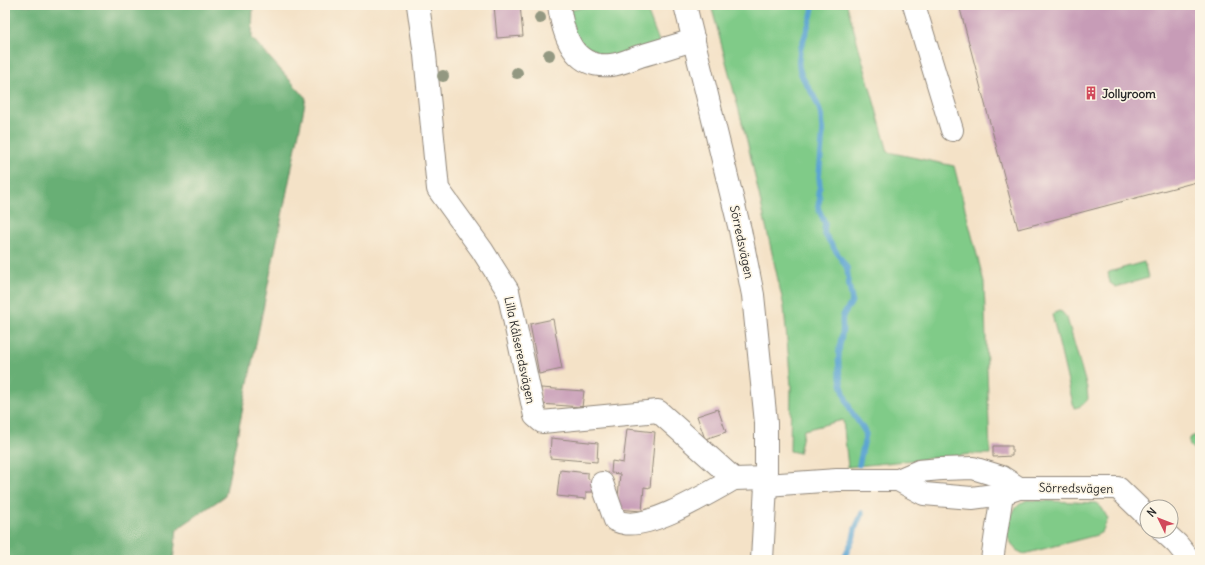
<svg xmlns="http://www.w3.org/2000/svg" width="1205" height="565" font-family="Delius,sans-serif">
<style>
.green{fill:#80cb88;stroke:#567b5a}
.forest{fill:#68af74;stroke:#4a6d50}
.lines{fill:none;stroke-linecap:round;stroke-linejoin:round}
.stream{stroke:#5ba4d2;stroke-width:5.5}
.building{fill:#c79cb7}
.minor-casing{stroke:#908679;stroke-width:24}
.minor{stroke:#fff;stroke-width:22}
.tree{fill:#939881}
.labels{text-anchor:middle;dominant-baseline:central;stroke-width:3.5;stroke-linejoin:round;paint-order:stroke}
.poi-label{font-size:12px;font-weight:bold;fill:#2b2b2b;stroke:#fcf5e5;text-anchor:start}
.street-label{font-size:12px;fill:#2b2b2b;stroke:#fcf5e5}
</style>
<rect width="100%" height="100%" fill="#fcf5e5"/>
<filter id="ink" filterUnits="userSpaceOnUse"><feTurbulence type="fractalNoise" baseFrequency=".025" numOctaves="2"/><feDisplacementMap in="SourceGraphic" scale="8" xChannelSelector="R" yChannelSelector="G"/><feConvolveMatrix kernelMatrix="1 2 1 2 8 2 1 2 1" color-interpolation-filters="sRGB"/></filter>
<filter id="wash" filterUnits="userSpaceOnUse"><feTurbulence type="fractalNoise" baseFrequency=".012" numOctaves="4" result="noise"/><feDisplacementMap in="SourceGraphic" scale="16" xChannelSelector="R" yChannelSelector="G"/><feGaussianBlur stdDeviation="0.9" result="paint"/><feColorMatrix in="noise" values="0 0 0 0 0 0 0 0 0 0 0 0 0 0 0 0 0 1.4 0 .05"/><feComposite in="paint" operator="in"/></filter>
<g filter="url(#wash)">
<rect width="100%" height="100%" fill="#f4e2c7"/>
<!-- green -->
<g class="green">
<path d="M 590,5 L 645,5 L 660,44 L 617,60 L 576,47 L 569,11 Z"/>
<path d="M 711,5 L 847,5 L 888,152 L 954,166 L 984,282 L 990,454 L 972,454 L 848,467 L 843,420 L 804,430 L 799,453 L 790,451 L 791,385 L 784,307 L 748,145 Z"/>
<path d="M 1144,262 L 1148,278 L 1116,287 L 1110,283 L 1108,273 L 1109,272 Z"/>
<path d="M 1059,311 L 1062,312 L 1067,318 L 1087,388 L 1088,399 C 1084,404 1081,407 1074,408 L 1052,314 Z"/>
<path d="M 1196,435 L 1197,436 L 1200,435 L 1200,450 L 1196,451 C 1190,447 1187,444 1191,437 Z"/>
<path d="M 1027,500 L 1096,503 L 1102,508 L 1108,519 L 1102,532 L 1097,535 L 1024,554 L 1016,550 L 1006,535 C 1010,519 1011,507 1027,500 Z"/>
</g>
<!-- forest -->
<path class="forest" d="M 5,5 L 253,5 L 252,38 L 306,98 L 225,496 L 177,529 L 173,560 L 5,560 Z"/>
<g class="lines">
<!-- stream -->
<g class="stream">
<path d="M 813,5 C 812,27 794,50 800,71 C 803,82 812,90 816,101 C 818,105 820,110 821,115 C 822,121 820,124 823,130 L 819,177 L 820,186 L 818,192 L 820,198 L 818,206 L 819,210 L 825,223 L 824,233 L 847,268 L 849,285 L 852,300 C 851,306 845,310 843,316 C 841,321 844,328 842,334 C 835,360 839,386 851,411 C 856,419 862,426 866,434 L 859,465"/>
<path d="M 843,560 L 853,539 L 855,529 L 862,513"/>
</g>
</g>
<g id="blocks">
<!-- building -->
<g class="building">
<path d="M 494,5 L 520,5 L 523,36 L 497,38 Z"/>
<path d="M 959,5 L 1200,5 L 1200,181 L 1018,229 Z"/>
<path d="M 553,319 L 562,369 L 539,374 L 530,324 Z"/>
<path d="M 541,388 L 584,391 L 582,407 L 540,404 Z"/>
<path d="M 718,409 L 726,432 L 705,439 L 697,416 Z"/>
<path d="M 627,429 L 655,432 L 650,488 L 644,487 L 642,511 L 617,509 L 620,474 L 611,473 L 612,461 L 623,463 Z"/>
<path d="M 551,438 L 598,443 L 597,462 L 550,458 Z"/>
<path d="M 993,446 L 1012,446 L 1012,456 L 993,457 Z"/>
<path d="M 560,470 L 588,473 L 588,479 L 595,480 L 593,492 L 586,492 L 586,499 L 557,496 Z"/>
</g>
</g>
</g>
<g filter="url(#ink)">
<use href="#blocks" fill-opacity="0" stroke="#908679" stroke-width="1"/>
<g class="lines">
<!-- minor casing -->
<g class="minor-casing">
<g id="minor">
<path d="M 418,5 L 425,55 L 438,189 L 482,250 L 508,291 L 535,416 L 542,422 L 658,411 L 734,479 L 767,478"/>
<path d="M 559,5 C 563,35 573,69 611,65 C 621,64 631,59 640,56 C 658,51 676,45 694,40"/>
<path d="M 685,5 L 740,230 L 753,295 L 766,423 L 766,485 L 762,560"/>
<path d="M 914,5 L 952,130"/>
<path d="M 898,480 L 924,494 L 972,498 L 1002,494 L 1019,488 L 1118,488 L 1147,516"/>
<path d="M 602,483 L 615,520 C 618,521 621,523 624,523 C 651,529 710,492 734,479"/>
<path d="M 766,485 L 837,480 L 898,480 L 919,471 L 941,469 L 973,468 L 1002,477 L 1019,488"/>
<path d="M 1163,531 L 1177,544 L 1190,560"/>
<path d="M 992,560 L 1002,494 L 1002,480"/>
</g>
</g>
<!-- minor -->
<use href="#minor" class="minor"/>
</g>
<!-- trees -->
<g class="tree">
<circle cx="540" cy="18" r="6"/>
<circle cx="549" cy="55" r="6"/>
<circle cx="517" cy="73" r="6"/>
<circle cx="443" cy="76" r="6"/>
</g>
</g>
<!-- icons -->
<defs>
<g id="building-bare" transform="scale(1.08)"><path d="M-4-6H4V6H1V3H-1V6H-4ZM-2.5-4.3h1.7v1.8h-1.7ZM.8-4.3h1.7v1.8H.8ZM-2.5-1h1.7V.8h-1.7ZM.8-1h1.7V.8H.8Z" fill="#d1495b" stroke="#fcf5e5" stroke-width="2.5" paint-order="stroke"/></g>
</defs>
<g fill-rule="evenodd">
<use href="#building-bare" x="1091" y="93"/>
</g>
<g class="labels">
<!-- poi labels -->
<g class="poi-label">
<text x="1102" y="93">Jollyroom</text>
</g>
<!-- street labels -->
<g class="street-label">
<text transform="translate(742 242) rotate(78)">Sörredsvägen</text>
<text transform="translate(520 350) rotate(78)">Lilla Kålseredsvägen</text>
<text transform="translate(1076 488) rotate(1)">Sörredsvägen</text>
</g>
</g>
<!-- margin -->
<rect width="1205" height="565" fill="none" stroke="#fcf5e5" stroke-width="20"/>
<!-- north arrow -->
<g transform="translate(1159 519) rotate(313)"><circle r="19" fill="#fcf5e5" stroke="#a8a49b"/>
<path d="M0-3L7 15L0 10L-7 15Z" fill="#d1495b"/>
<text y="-6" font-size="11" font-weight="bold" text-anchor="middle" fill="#2b2b2b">N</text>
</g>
</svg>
